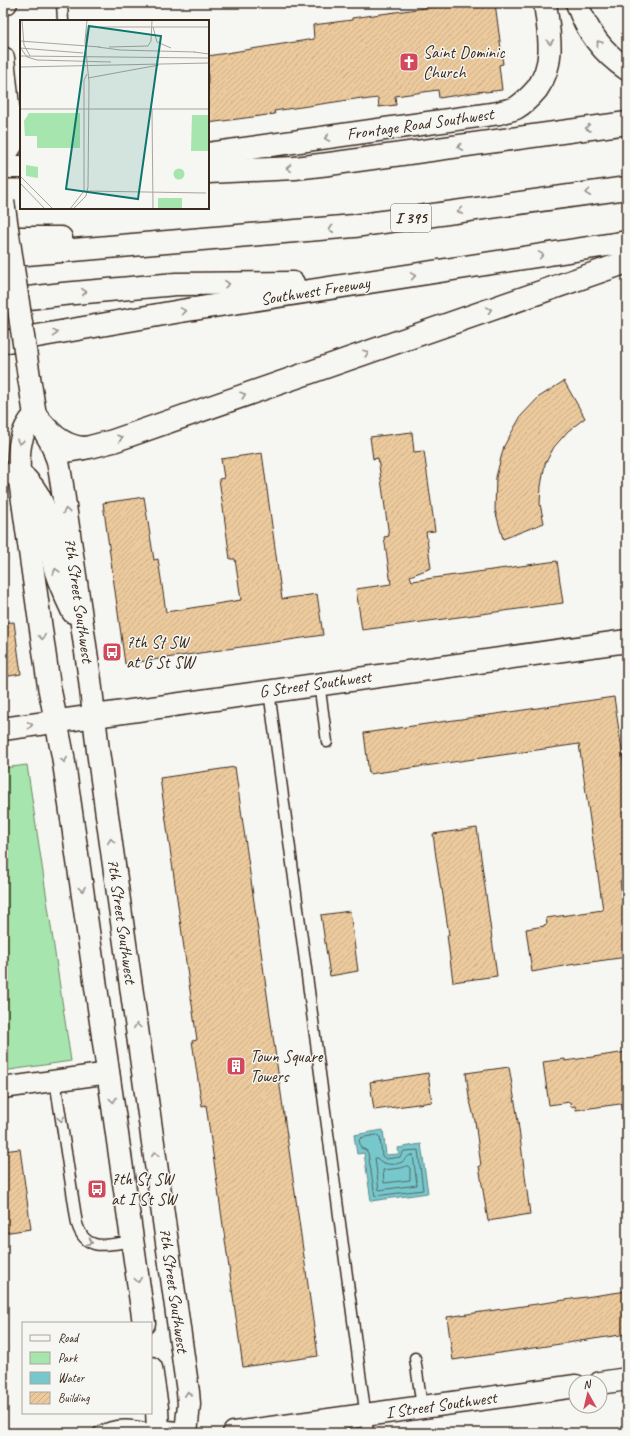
<svg xmlns="http://www.w3.org/2000/svg" width="630" height="1436" font-family="Caveat,sans-serif">
<style>
.park{fill:#a6e5ad;stroke:#708866}
.water{fill:#77c8cd;stroke:#5f8987}
.lines{fill:none;stroke-linecap:round;stroke-linejoin:round}
.shore{stroke:#536964;stroke-width:1}
.building{fill:url(#building-hatch);stroke:#3b2a1e}
.service-casing{stroke:#3b2a1e;stroke-width:13}
.minor-casing{stroke:#3b2a1e;stroke-width:23}
.tertiary-casing{stroke:#3b2a1e;stroke-width:25}
.secondary-casing{stroke:#3b2a1e;stroke-width:25}
.primary-casing{stroke:#3b2a1e;stroke-width:25}
.motorway-casing{stroke:#3b2a1e;stroke-width:25}
.service{stroke:#f6f6f2;stroke-width:10}
.minor{stroke:#f6f6f2;stroke-width:20}
.tertiary{stroke:#f6f6f2;stroke-width:22}
.secondary{stroke:#f6f6f2;stroke-width:22}
.primary{stroke:#f6f6f2;stroke-width:22}
.motorway{stroke:#f6f6f2;stroke-width:22}
.primary-bridge-casing{stroke:#3b2a1e;stroke-width:25;stroke-linecap:butt}
.primary-bridge{stroke:#f6f6f2;stroke-width:22}
.oneway{stroke:#989088}
.labels{text-anchor:middle;dominant-baseline:central;stroke-width:3;stroke-linejoin:round;paint-order:stroke}
.shield{fill:#f6f6f2;stroke:#73675e;stroke-width:1}
.shield-label{font-size:16px;font-weight:bold;fill:#3b2a1e}
.poi-label{font-size:17px;fill:#3b2a1e;stroke:#f6f6f2;text-anchor:start}
.street-label{font-size:17px;fill:#3b2a1e;stroke:#f6f6f2}
.inset-road{fill:none;stroke:#aba49d;stroke-width:1}
.view{fill:#0f766e;fill-opacity:0.15;stroke:#0f766e;stroke-width:2}
.inset-edge{fill:none;stroke:#3b2a1e;stroke-width:2}
</style>
<defs>
<pattern id="building-hatch" width="6" height="6" patternUnits="userSpaceOnUse"><rect width="6" height="6" fill="#ecca9d"/><path d="M-1 1l2-2M0 6l6-6M5 7l2-2" fill="none" stroke="#cbae87"/></pattern>
</defs>
<rect width="100%" height="100%" fill="#f6f6f2"/>
<filter id="ink" filterUnits="userSpaceOnUse"><feTurbulence type="fractalNoise" baseFrequency=".025" numOctaves="2"/><feDisplacementMap in="SourceGraphic" scale="8" xChannelSelector="R" yChannelSelector="G"/><feConvolveMatrix kernelMatrix="1 2 1 2 8 2 1 2 1" color-interpolation-filters="sRGB"/></filter>
<g filter="url(#ink)">
<!-- park -->
<path class="park" d="M 27,765 L 71,1061 L 3,1071 L 3,768 Z"/>
<!-- water -->
<path class="water" d="M 383,1130 L 386,1155 L 399,1154 L 398,1148 L 421,1144 L 428,1193 L 371,1201 L 364,1153 L 357,1154 L 354,1135 Z"/>
<g class="lines">
<!-- shore -->
<g class="shore">
<path d="M 377,1135 L 380,1137 L 382,1156 L 386,1159 L 400,1157 L 404,1151 L 418,1150 L 423,1190 L 375,1196 L 368,1153 L 366,1150 L 361,1148 L 359,1140 L 361,1138 Z"/>
<path d="M 413,1155 L 417,1185 L 379,1190 L 375,1158 L 377,1158 C 383,1165 393,1166 402,1162 C 407,1159 407,1155 413,1155 Z"/>
<path d="M 408,1166 L 410,1168 L 410,1180 L 384,1183 L 383,1170 L 401,1168 Z"/>
</g>
</g>
<!-- building -->
<g class="building">
<path d="M 461,3 L 495,3 L 503,64 L 499,65 L 502,90 L 485,92 L 484,91 L 439,98 L 438,90 L 395,96 L 396,105 L 379,107 L 378,98 L 362,100 L 362,98 L 274,111 L 275,114 L 208,123 L 208,56 L 314,39 L 313,25 L 352,20 L 352,18 Z"/>
<path d="M 564,381 L 585,418 L 568,431 L 554,447 L 545,464 L 541,486 L 540,504 L 544,523 L 503,539 L 495,510 L 496,477 L 504,446 L 521,416 L 539,397 Z"/>
<path d="M 412,432 L 414,452 L 424,451 L 435,531 L 426,532 L 431,568 L 410,576 L 412,581 L 557,561 L 563,603 L 362,630 L 356,589 L 391,584 L 384,537 L 389,536 L 378,458 L 373,459 L 370,437 Z"/>
<path d="M 262,453 L 282,599 L 317,594 L 323,635 L 125,664 L 103,503 L 144,497 L 154,560 L 158,559 L 166,612 L 241,600 L 235,559 L 230,559 L 222,500 L 219,479 L 224,478 L 221,459 Z"/>
<path d="M 14,622 L 21,674 L 3,677 L 3,623 Z"/>
<path d="M 614,697 L 627,784 L 627,880 L 620,881 L 625,916 L 627,915 L 627,957 L 569,965 L 532,972 L 526,929 L 544,926 L 544,925 L 547,924 L 546,918 L 603,910 L 579,744 L 369,774 L 364,733 Z"/>
<path d="M 235,767 L 318,1356 L 243,1367 L 206,1105 L 202,1106 L 192,1041 L 197,1040 L 160,778 Z"/>
<path d="M 477,828 L 497,976 L 453,982 L 447,935 L 449,935 L 442,889 L 441,889 L 436,857 L 433,834 Z"/>
<path d="M 350,911 L 358,971 L 330,976 L 321,915 Z"/>
<path d="M 627,1052 L 627,1103 L 576,1110 L 575,1106 L 571,1107 L 570,1102 L 549,1105 L 543,1062 L 565,1059 L 565,1061 Z"/>
<path d="M 509,1067 L 517,1114 L 530,1214 L 488,1221 L 479,1166 L 481,1166 L 475,1121 L 469,1097 L 466,1073 Z"/>
<path d="M 428,1073 L 432,1102 L 374,1110 L 370,1082 Z"/>
<path d="M 20,1149 L 31,1229 L 3,1233 L 3,1151 Z"/>
<path d="M 627,1291 L 627,1334 L 453,1360 L 447,1317 Z"/>
</g>
<g class="lines">
<!-- service casing -->
<g class="service-casing">
<g id="service">
<path d="M 62,3 L 63,21"/>
<path d="M 319,683 L 327,742"/>
<path d="M 269,691 L 368,1433"/>
<path d="M 55,1080 L 77,1224 C 86,1254 109,1244 133,1241"/>
<path d="M 415,1358 L 422,1407"/>
<path d="M 335,1419 L 337,1433"/>
<path d="M 98,1433 C 117,1421 137,1426 158,1431"/>
</g>
</g>
<!-- minor casing -->
<g class="minor-casing">
<g id="minor">
<path d="M 3,475 L 19,473"/>
<path d="M 3,1088 L 109,1073"/>
</g>
</g>
<!-- tertiary casing -->
<g class="tertiary-casing">
<g id="tertiary">
<path d="M 3,3 L 6,3"/>
<path d="M 208,154 L 499,113 C 504,111 511,110 516,108 C 524,103 531,96 537,89 C 556,62 549,34 545,3"/>
<path d="M 3,167 L 21,167"/>
<path d="M 3,729 L 627,641"/>
</g>
</g>
<!-- secondary casing -->
<g class="secondary-casing">
<g id="secondary">
<path d="M 600,1383 L 627,1379"/>
<path d="M 158,1431 L 177,1433"/>
<path d="M 234,1433 L 576,1386"/>
</g>
</g>
<!-- primary casing -->
<g class="primary-casing">
<g id="primary">
<path d="M 3,58 L 12,144 L 3,158"/>
<path d="M 29,377 L 35,415 L 52,444 L 58,461 L 62,485 L 90,680 L 98,751 L 188,1392 L 189,1404 L 186,1433"/>
<path d="M 35,415 C 19,432 18,451 19,473 L 49,686 L 63,756 L 144,1323"/>
<path d="M 19,473 C 55,502 44,533 56,572 C 60,585 67,599 73,612"/>
<path d="M 151,1368 L 157,1408 L 158,1433"/>
</g>
</g>
<!-- motorway casing -->
<g class="motorway-casing">
<g id="motorway">
<path d="M 577,3 C 586,30 603,53 627,69"/>
<path d="M 208,172 L 295,168 L 329,164 L 627,123"/>
<path d="M 3,238 L 61,238"/>
<path d="M 3,256 L 354,226 L 627,188"/>
<path d="M 3,301 L 63,294 L 176,284 L 293,283"/>
<path d="M 3,342 L 181,311 L 627,242"/>
<path d="M 35,415 C 48,431 61,446 83,448"/>
<path d="M 55,453 L 90,447 L 113,441 L 627,262"/>
</g>
</g>
<!-- service -->
<use href="#service" class="service"/>
<!-- minor -->
<use href="#minor" class="minor"/>
<!-- tertiary -->
<use href="#tertiary" class="tertiary"/>
<!-- secondary -->
<use href="#secondary" class="secondary"/>
<!-- primary -->
<use href="#primary" class="primary"/>
<!-- motorway -->
<use href="#motorway" class="motorway"/>
<!-- primary-bridge casing -->
<g class="primary-bridge-casing">
<path id="primary-bridge" d="M 3,201 L 29,377"/>
</g>
<!-- primary-bridge -->
<use href="#primary-bridge" class="primary-bridge"/>
</g>
<!-- one-way arrows -->
<defs><path id="oneway-chevron" d="M-2-3.5L2.5 0L-2 3.5" fill="none" stroke-width="1.6" stroke-linecap="round" stroke-linejoin="round"/></defs>
<g class="oneway">
<use href="#oneway-chevron" transform="translate(550 42) rotate(85)"/>
<use href="#oneway-chevron" transform="translate(599 43) rotate(-128)"/>
<use href="#oneway-chevron" transform="translate(588 128) rotate(172)"/>
<use href="#oneway-chevron" transform="translate(327 138) rotate(172)"/>
<use href="#oneway-chevron" transform="translate(460 147) rotate(172)"/>
<use href="#oneway-chevron" transform="translate(289 168) rotate(177)"/>
<use href="#oneway-chevron" transform="translate(588 193) rotate(172)"/>
<use href="#oneway-chevron" transform="translate(460 211) rotate(172)"/>
<use href="#oneway-chevron" transform="translate(331 229) rotate(174)"/>
<use href="#oneway-chevron" transform="translate(541 255) rotate(-9)"/>
<use href="#oneway-chevron" transform="translate(413 276) rotate(-9)"/>
<use href="#oneway-chevron" transform="translate(227 284) rotate(-1)"/>
<use href="#oneway-chevron" transform="translate(84 292) rotate(-5)"/>
<use href="#oneway-chevron" transform="translate(489 310) rotate(-19)"/>
<use href="#oneway-chevron" transform="translate(183 311) rotate(-9)"/>
<use href="#oneway-chevron" transform="translate(55 333) rotate(-10)"/>
<use href="#oneway-chevron" transform="translate(366 353) rotate(-19)"/>
<use href="#oneway-chevron" transform="translate(243 395) rotate(-19)"/>
<use href="#oneway-chevron" transform="translate(120 438) rotate(-19)"/>
<use href="#oneway-chevron" transform="translate(20 442) rotate(102)"/>
<use href="#oneway-chevron" transform="translate(66 511) rotate(-99)"/>
<use href="#oneway-chevron" transform="translate(56 571) rotate(-107)"/>
<use href="#oneway-chevron" transform="translate(42 637) rotate(82)"/>
<use href="#oneway-chevron" transform="translate(30 725) rotate(-8)"/>
<use href="#oneway-chevron" transform="translate(64 760) rotate(81)"/>
<use href="#oneway-chevron" transform="translate(111 841) rotate(-98)"/>
<use href="#oneway-chevron" transform="translate(82 889) rotate(82)"/>
<use href="#oneway-chevron" transform="translate(137 1026) rotate(-98)"/>
<use href="#oneway-chevron" transform="translate(113 1100) rotate(82)"/>
<use href="#oneway-chevron" transform="translate(61 1119) rotate(81)"/>
<use href="#oneway-chevron" transform="translate(155 1154) rotate(-98)"/>
<use href="#oneway-chevron" transform="translate(90 1242) rotate(23)"/>
<use href="#oneway-chevron" transform="translate(138 1280) rotate(82)"/>
<use href="#oneway-chevron" transform="translate(188 1394) rotate(-95)"/>
</g>
</g>
<!-- icons -->
<defs>
<g id="church-square" transform="scale(1)"><rect x="-9" y="-9" width="18" height="18" rx="4" fill="#d1495b" stroke="#f6f6f2"/><path d="M-1.2-6h2.4v3.5h3.3v2.4h-3.3V6h-2.4V-.1h-3.3v-2.4h3.3Z" fill="#fff"/></g>
<g id="bus-square" transform="scale(1)"><rect x="-9" y="-9" width="18" height="18" rx="4" fill="#d1495b" stroke="#f6f6f2"/><path d="M-5-6H5V4H4V6H2V4H-2V6H-4V4H-5ZM-3.5-4V0h7V-4ZM-3.5 1.2v1.5H-2V1.2ZM2 1.2v1.5H3.5V1.2Z" fill="#fff"/></g>
<g id="building-square" transform="scale(1)"><rect x="-9" y="-9" width="18" height="18" rx="4" fill="#d1495b" stroke="#f6f6f2"/><path d="M-4-6H4V6H1V3H-1V6H-4ZM-2.5-4.3h1.7v1.8h-1.7ZM.8-4.3h1.7v1.8H.8ZM-2.5-1h1.7V.8h-1.7ZM.8-1h1.7V.8H.8Z" fill="#fff"/></g>
</defs>
<g fill-rule="evenodd">
<use href="#church-square" x="409" y="62"/>
<use href="#bus-square" x="112" y="652"/>
<use href="#building-square" x="236" y="1066"/>
<use href="#bus-square" x="97" y="1189"/>
</g>
<g class="labels">
<!-- shield labels -->
<rect class="shield" x="391" y="204" width="40" height="28" rx="3"/>
<g class="shield-label">
<text x="411" y="218">I 395</text>
</g>
<!-- poi labels -->
<g class="poi-label">
<text x="423" y="52">Saint Dominic<tspan x="423" dy="20">Church</tspan></text>
<text x="126" y="642">7th St SW<tspan x="126" dy="20">at G St SW</tspan></text>
<text x="250" y="1056">Town Square<tspan x="250" dy="20">Towers</tspan></text>
<text x="111" y="1179">7th St SW<tspan x="111" dy="20">at I St SW</tspan></text>
</g>
<!-- street labels -->
<g class="street-label">
<text transform="translate(420 124) rotate(-8)">Frontage Road Southwest</text>
<text transform="translate(315 291) rotate(-9)">Southwest Freeway</text>
<text transform="translate(79 600) rotate(82)">7th Street Southwest</text>
<text transform="translate(315 684) rotate(-8)">G Street Southwest</text>
<text transform="translate(122 921) rotate(82)">7th Street Southwest</text>
<text transform="translate(174 1290) rotate(82)">7th Street Southwest</text>
<text transform="translate(441 1405) rotate(-8)">I Street Southwest</text>
</g>
</g>
<!-- overview -->
<g transform="translate(20 20)">
<rect width="189" height="189" fill="#f6f6f2"/>
<path d="M 9,93 L 60,93 L 60,128 L 17,128 L 17,116 L 5,116 L 4,101 ZM 172,95 L 189,95 L 189,131 L 171,131 ZM 6,145 L 18,147 L 18,158 L 6,156 ZM153.5 154a5.5 5.5 0 1 1 11 0a5.5 5.5 0 1 1-11 0ZM 138,178 L 162,178 L 162,189 L 138,189 Z" fill="#a6e5ad"/>
<path class="inset-road" d="M 2,0 L 4,25 L 10,36M 67,7 L 189,7M 133,7 L 137,22 L 151,28M 0,21 L 80,27M 66,25 L 67,8M 0,27 L 7,37 L 17,40 L 91,42M 78,27 L 100,30 L 175,32M 89,27 L 128,26 L 131,21 L 132,0M 0,28 L 63,33M 174,32 L 189,34M 0,36 L 189,38M 0,47 L 189,43M 68,58 L 139,45M 0,89 L 189,89M 132,89 L 133,189M 0,156 L 33,189M 0,163 L 25,189M 65,171 L 186,173M 50,189 L 64,171 L 64,60 L 67,54M 53,189 L 66,176 L 68,167 L 69,62 L 65,21 L 67,0"/>
<path class="view" d="M 69,6 L 141,16 L 118,179 L 46,169 Z"/>
<rect width="189" height="189" class="inset-edge"/>
</g>
<!-- margin -->
<rect width="630" height="1436" fill="none" stroke="#f6f6f2" stroke-width="16"/>
<rect x="8" y="8" width="614" height="1420" fill="none" stroke="#3b2a1e" stroke-width="1.5" filter="url(#ink)"/>
<!-- legend -->
<rect x="22" y="1322" width="130" height="92" fill="#f6f6f2" stroke="#aba49d"/>
<rect x="30" y="1335" width="20" height="6" fill="#f6f6f2" stroke="#aba49d"/>
<text x="58" y="1342" font-size="12" fill="#3b2a1e">Road</text>
<rect x="30" y="1352" width="20" height="12" fill="#a6e5ad" stroke="#aba49d"/>
<text x="58" y="1362" font-size="12" fill="#3b2a1e">Park</text>
<rect x="30" y="1372" width="20" height="12" fill="#77c8cd" stroke="#aba49d"/>
<text x="58" y="1382" font-size="12" fill="#3b2a1e">Water</text>
<rect x="30" y="1392" width="20" height="12" fill="url(#building-hatch)" stroke="#aba49d"/>
<text x="58" y="1402" font-size="12" fill="#3b2a1e">Building</text>
<!-- north arrow -->
<g transform="translate(588 1394) rotate(352)"><circle r="19" fill="#f6f6f2" stroke="#aba49d"/>
<path d="M0-3L7 15L0 10L-7 15Z" fill="#d1495b"/>
<text y="-6" font-size="11" font-weight="bold" text-anchor="middle" fill="#3b2a1e">N</text>
</g>
</svg>
